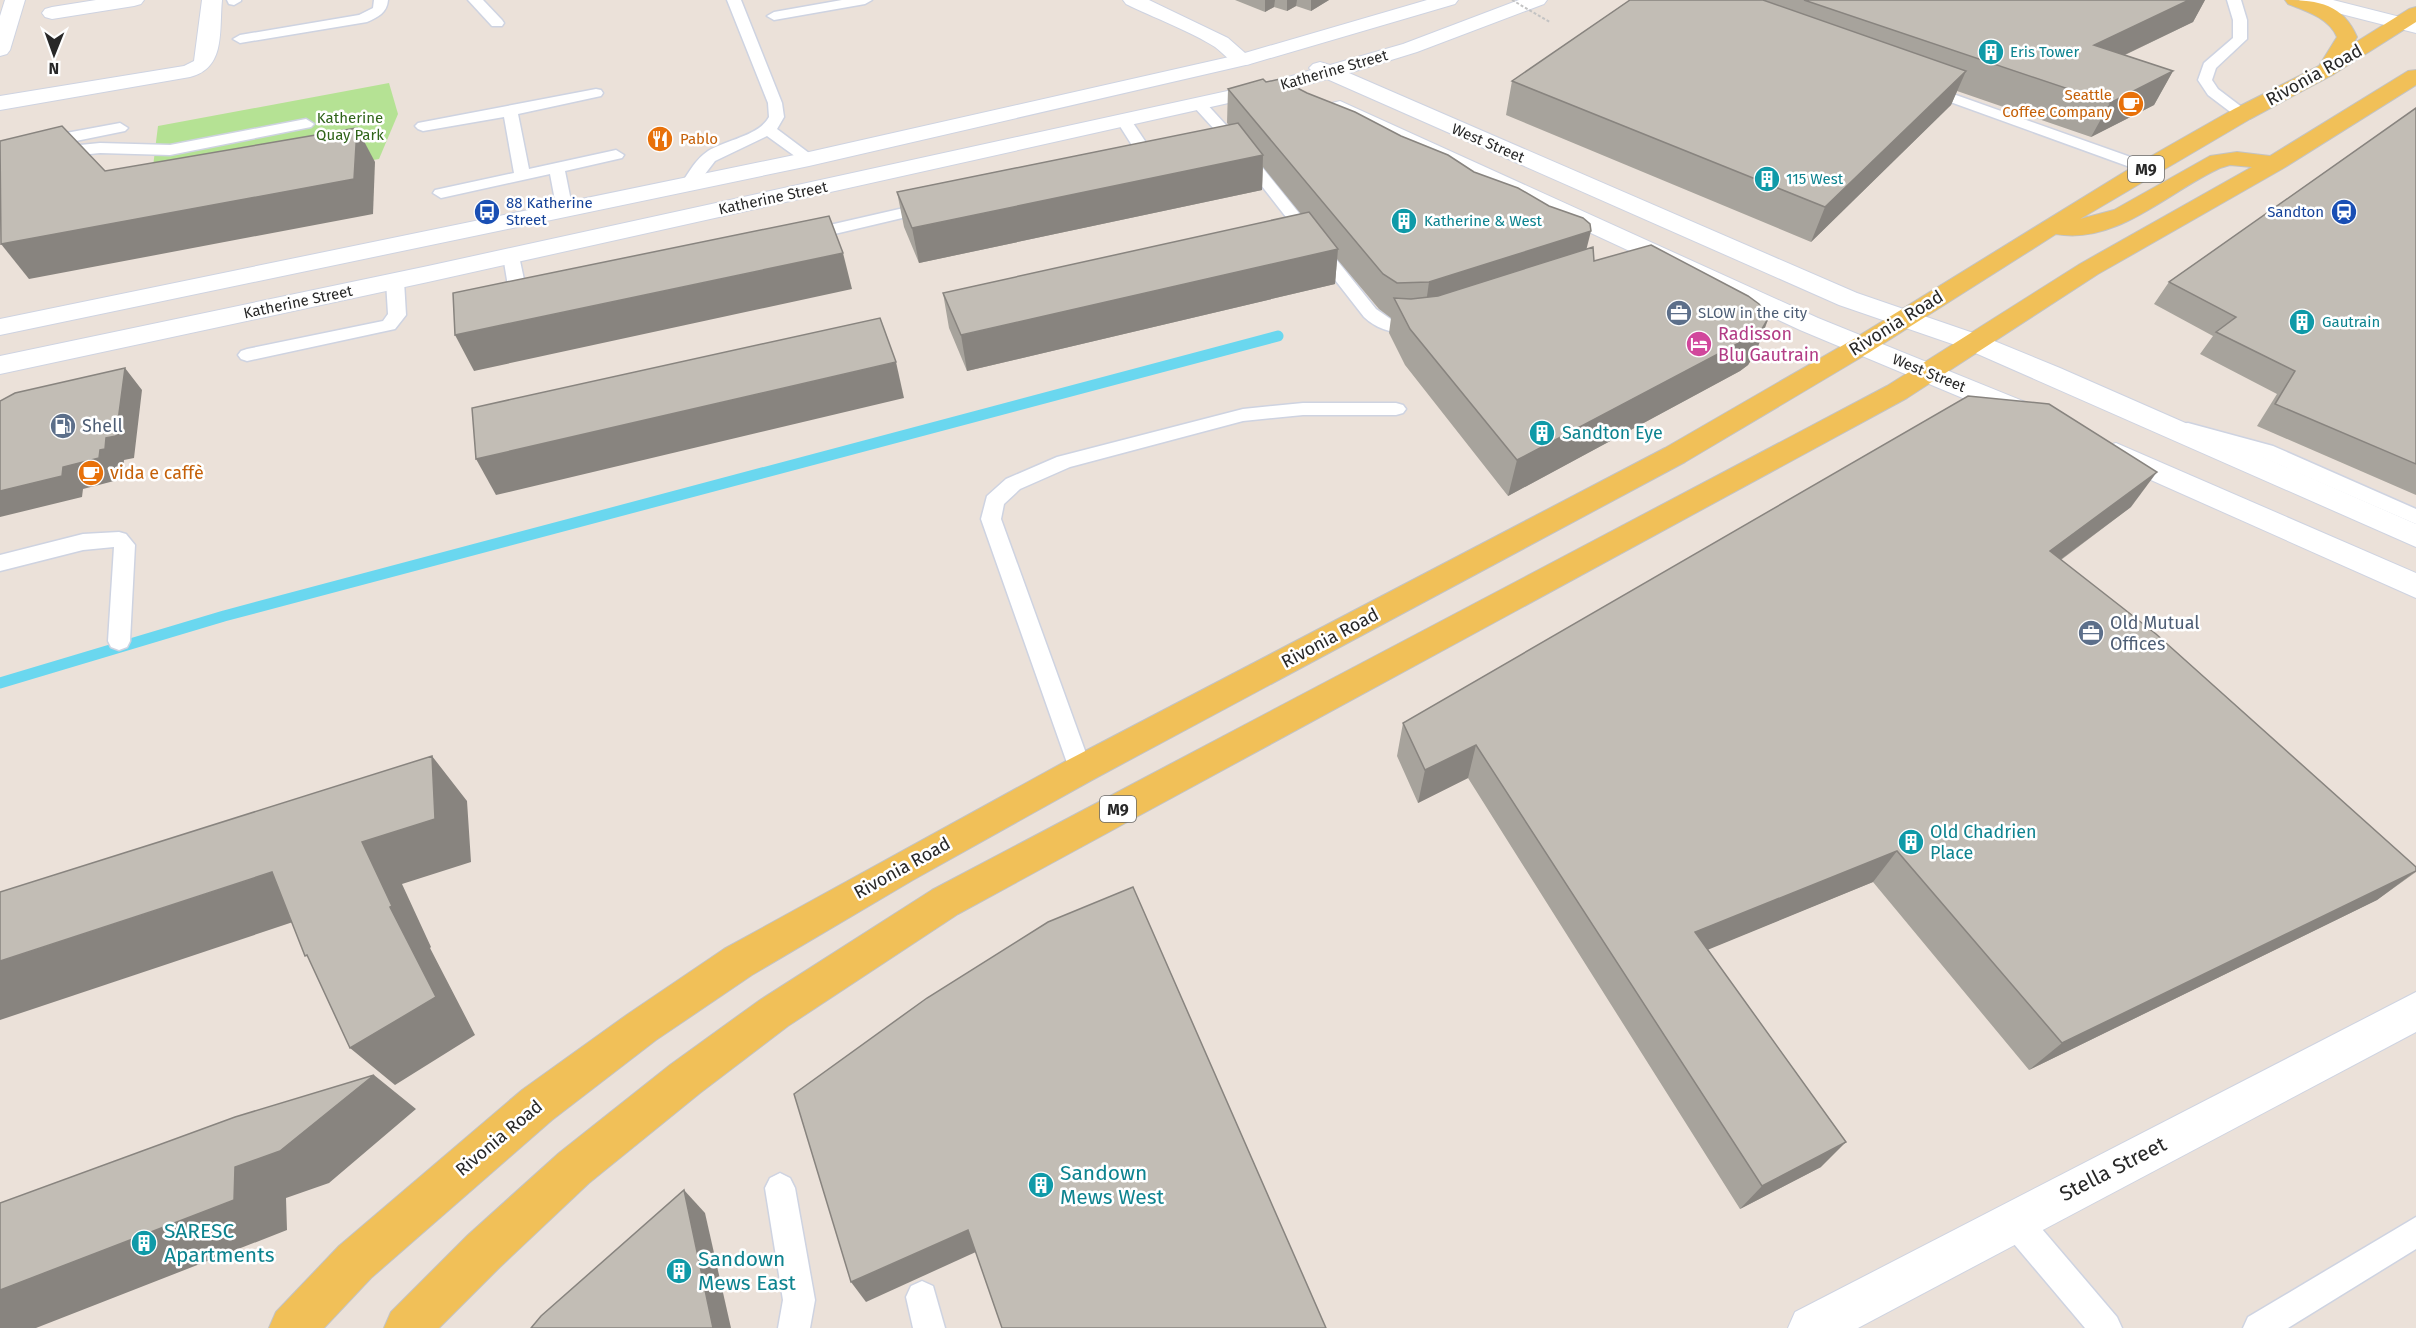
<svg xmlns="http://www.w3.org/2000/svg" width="2416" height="1328" font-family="'Fira Sans',sans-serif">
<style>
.green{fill:#b5e294}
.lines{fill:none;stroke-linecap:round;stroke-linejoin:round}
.stream{stroke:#6ad7ef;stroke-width:11}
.lane-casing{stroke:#ced3e1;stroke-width:3}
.street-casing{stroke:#ced3e1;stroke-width:2}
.secondary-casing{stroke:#ced3e1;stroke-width:2}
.primary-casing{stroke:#c3c3c3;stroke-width:2}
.lane{fill:#fff;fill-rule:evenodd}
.street{fill:#fff;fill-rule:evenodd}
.secondary{fill:#fff;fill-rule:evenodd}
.primary{fill:#f1c058;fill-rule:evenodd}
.path-bridge{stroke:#c3c3c3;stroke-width:2;stroke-dasharray:3 2;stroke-linecap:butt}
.wall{fill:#a7a39c}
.shaded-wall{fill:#88847f}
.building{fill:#c2bdb5;stroke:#88847f;stroke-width:1.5}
.labels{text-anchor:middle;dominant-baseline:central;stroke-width:5;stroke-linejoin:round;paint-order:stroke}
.far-culture-label{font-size:15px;fill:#0d838f;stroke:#fff;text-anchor:start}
.far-street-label{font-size:15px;fill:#282828;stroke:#fff}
.far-food-label{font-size:15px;fill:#c56008;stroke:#fff;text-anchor:end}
.far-park-label{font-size:15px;fill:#2f6419;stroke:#fff}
.far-transit-label{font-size:15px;fill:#164399;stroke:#fff;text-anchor:start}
.far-service-label{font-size:15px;fill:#4e5e75;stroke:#fff;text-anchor:start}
.shield{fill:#fff;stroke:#686868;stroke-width:1.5}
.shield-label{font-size:16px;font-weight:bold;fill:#282828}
.street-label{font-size:18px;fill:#282828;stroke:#fff}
.hotel-label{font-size:18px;fill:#b23c85;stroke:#fff;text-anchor:start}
.service-label{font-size:18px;fill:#4e5e75;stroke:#fff;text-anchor:start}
.culture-label{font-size:18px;fill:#0d838f;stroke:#fff;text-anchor:start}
.food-label{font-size:18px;fill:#c56008;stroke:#fff;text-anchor:start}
.near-street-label{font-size:21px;fill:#282828;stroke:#fff}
.near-culture-label{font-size:21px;fill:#0d838f;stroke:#fff;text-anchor:start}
</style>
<rect width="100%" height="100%" fill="#ebe1d9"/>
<!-- green -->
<path class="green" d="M 389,83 L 398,114 L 379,159 L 149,199 L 158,126 Z"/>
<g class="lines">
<!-- stream -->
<path class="stream" d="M 0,683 L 224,616 L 1278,336"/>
<!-- lane casing -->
<g class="lane-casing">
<g id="lane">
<path d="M 227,0 L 241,0 L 241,1 L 234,5 L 229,4 Z"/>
<path d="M 374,0 L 388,0 C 387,13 378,17 367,22 L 240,43 L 233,39 L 240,35 L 359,15 L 373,8 Z"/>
<path d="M 468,0 L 483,0 L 502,20 L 504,23 L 502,26 L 492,26 Z"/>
<path d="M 727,0 L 741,0 L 782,103 L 784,117 L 777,129 L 817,159 L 815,162 L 803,162 L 767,136 L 715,161 L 695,187 L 689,189 L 681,184 C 689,172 696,159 708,151 C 725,140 759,136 769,117 L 768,103 Z"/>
<path d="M 842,0 L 872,0 L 865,4 L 774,20 L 767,16 L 774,12 Z"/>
<path d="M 2227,0 L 2241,0 L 2247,20 L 2247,39 L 2216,68 L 2212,80 L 2218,89 L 2247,111 L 2250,114 L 2242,119 L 2237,117 L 2208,95 L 2198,80 L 2204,63 L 2233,38 L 2233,20 Z"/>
<path d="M 1925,84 L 2153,165 L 2155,168 L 2153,171 L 2141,171 L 1920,91 L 1918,88 L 1920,85 Z"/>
<path d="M 596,89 L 601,90 L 603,93 L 601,96 L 518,114 L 529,169 L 616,150 L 624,155 L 622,158 L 565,171 L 573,211 L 571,214 L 559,214 L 557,211 L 550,174 L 441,198 L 433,193 L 435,190 L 514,173 L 504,117 L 423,131 L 418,129 L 415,126 L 418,123 Z"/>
<path d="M 1199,100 L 1204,101 L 1246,147 L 1376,309 L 1392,320 L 1427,322 L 1430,326 L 1427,330 C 1405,336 1380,333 1364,317 L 1236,153 L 1194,107 L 1192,104 Z"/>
<path d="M 1124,115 L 1129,117 L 1151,150 L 1144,159 L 1123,166 L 1115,161 L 1135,150 L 1116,120 Z"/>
<path d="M 306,119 L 314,124 L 311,127 L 170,155 L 100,153 L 0,163 L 0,153 L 100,143 L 170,145 Z"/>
<path d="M 120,123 L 128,128 L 125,131 L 66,143 L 58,138 L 66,133 Z"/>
<path d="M 930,202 L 938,207 L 936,210 L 805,241 L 797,236 L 799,232 Z"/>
<path d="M 511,251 L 517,252 L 519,256 L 526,289 L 541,292 L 544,296 L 541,300 C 530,303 517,302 509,292 L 503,256 L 505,252 Z"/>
<path d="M 395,276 L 401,277 L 404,281 L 406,315 L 395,329 L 247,361 L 241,359 L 238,355 L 241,351 L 247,349 L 383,321 L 388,314 L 386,281 L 389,277 Z"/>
<path d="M 1303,403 L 1396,403 L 1403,405 L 1406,409 L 1403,413 L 1396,415 L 1303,415 L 1243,421 L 1070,467 L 1020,489 L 1004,504 L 1001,519 L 1092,770 L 1088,777 L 1080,780 L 1072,777 L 981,519 L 987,496 L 1006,479 L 1057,457 L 1243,409 Z"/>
<path d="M 2188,423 L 2273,446 L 2416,509 L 2416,524 L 2259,456 L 2181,434 L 2178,429 L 2181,424 Z"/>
<path d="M 119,532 L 126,534 L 135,545 L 130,641 L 127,647 L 119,650 L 111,647 L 108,641 L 114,547 L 83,550 L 0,571 L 0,555 L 83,534 Z"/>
<path d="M 780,1173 L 790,1178 L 795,1188 L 815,1300 L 810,1328 L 778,1328 L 783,1300 L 765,1188 L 770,1178 Z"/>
<path d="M 2014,1205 L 2025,1209 L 2117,1317 L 2122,1328 L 2085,1328 L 2003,1231 L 1999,1220 L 2003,1209 Z"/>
<path d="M 2416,1217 L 2416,1249 L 2288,1328 L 2243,1328 L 2248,1317 Z"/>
<path d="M 922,1281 L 933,1286 L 945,1328 L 913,1328 L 906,1297 L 911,1286 Z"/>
</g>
</g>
<!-- street casing -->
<g class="street-casing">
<g id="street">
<path d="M 5,0 L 25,0 L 10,50 L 7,54 L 0,56 L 0,16 Z"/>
<path d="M 96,0 L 144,0 L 141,4 L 134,6 L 52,19 L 45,17 L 42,13 L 45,9 L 52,7 Z"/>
<path d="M 202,0 L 222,0 C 219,31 226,68 190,77 L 0,110 L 0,96 L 184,66 L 194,61 Z"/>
<path d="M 1123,0 L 1149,0 L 1228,38 L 1253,60 L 1250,64 C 1234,69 1227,56 1215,47 C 1192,32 1152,17 1126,4 Z"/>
<path d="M 2416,992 L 2416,1032 L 1858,1328 L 1788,1328 L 1795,1312 Z"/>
</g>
</g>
<!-- secondary casing -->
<g class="secondary-casing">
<g id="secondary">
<path d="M 1427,0 L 1458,0 L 1455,4 L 1250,64 L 809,166 L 0,335 L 0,319 L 809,152 L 1238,55 Z"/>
<path d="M 1519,0 L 1547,0 L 1544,4 L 1417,52 L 1349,73 L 1857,293 L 1982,336 L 2060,368 L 2416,524 L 2416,547 L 1964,348 L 1839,305 L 1327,79 L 1287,90 L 428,282 L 0,374 L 0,356 L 428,266 L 1282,79 L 1311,70 L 1309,68 L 1313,64 L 1320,62 L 1330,65 L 1403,44 Z"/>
<path d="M 2299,0 L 2333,0 L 2416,21 L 2416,33 L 2302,4 Z"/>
<path d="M 1340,101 L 1818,318 L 2040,408 L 2044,415 L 2040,422 L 2030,424 L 2020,422 L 1800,330 L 1332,113 L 1329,108 L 1332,103 Z"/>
<path d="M 2116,443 L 2416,573 L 2416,598 L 2106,460 L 2102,453 L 2106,446 Z"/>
</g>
</g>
<!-- primary casing -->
<g class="primary-casing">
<path id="primary" d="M 2285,0 C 2318,0 2343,4 2357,37 L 2353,44 L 2409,9 L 2416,7 L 2416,22 L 2334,74 L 2250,119 L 2080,219 L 2114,210 L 2210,156 L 2237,152 L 2270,156 L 2408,71 L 2416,70 L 2416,85 L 2282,169 L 2098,274 L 1907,398 L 958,914 L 788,1026 L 700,1093 L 589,1183 L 500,1267 L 439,1328 L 384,1328 L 391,1312 L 468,1235 L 559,1153 L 670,1065 L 760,1000 L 932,890 L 1887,386 L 2080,264 L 2252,167 L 2230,165 L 2220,168 C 2169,191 2117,245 2056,234 L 1870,352 L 1685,462 L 1092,780 L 913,880 L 752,975 L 656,1040 L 552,1120 L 371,1278 L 324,1328 L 269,1328 L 276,1312 L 339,1246 L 522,1090 L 628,1014 L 724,949 L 1068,760 L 1665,448 L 1852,340 L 2139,163 L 2234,109 L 2319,66 L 2337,37 C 2329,18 2306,11 2288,4 Z"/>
</g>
<!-- lane -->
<use href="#lane" class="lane"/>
<!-- street -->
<use href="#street" class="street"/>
<!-- secondary -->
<use href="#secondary" class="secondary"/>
<!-- primary -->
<use href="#primary" class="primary"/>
<!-- path-bridge -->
<path class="path-bridge" d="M 1512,0 L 1550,22"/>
</g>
<!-- wall -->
<g class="wall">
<path d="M 1235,0 L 1329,0 L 1311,11 L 1296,6 L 1287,11 L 1274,7 L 1265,12 Z"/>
<path d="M 1630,0 L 2205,0 L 2193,22 L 2125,55 L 2173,71 L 2154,105 L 2091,137 L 1957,91 L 1951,105 L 1811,242 L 1506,115 L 1512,81 Z"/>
<path d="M 1266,82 L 1586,249 L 1594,261 L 1756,352 L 1748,365 L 1740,371 L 1508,496 L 1405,365 L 1389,333 L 1391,318 L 1379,309 L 1337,259 L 1335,284 L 967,371 L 949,328 L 943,293 L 1301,214 L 1263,167 L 1262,190 L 919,263 L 904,227 L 897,192 L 1229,125 L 1227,123 L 1228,89 Z"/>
<path d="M 2416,108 L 2416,495 L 2257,426 L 2277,394 L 2200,354 L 2213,336 L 2154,304 L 2169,282 Z"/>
<path d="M 2131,507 L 2061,560 L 2416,867 L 2416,872 L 2377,900 L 2029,1070 L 1873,882 L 1708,949 L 1821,1167 L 1740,1209 L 1468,778 L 1418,803 L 1397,756 L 1403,723 Z"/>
</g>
<!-- shaded-wall -->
<g class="shaded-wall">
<path d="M 1265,0 L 1275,0 L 1274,7 L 1265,12 Z"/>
<path d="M 1287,0 L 1297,0 L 1296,6 L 1287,11 Z"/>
<path d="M 1311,0 L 1329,0 L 1311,11 Z"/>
<path d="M 2189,0 L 2205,0 L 2193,22 L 2076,78 L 2094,45 Z"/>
<path d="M 1966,71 L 1951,105 L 1811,242 L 1825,207 Z"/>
<path d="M 2173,71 L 2154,105 L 2091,137 L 2110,103 Z"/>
<path d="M 357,128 L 375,162 L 373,214 L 29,279 L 1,244 Z"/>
<path d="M 1263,155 L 1262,190 L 919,263 L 912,228 Z"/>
<path d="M 1591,231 L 1582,267 L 1424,318 L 1429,282 Z"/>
<path d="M 1338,249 L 1335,284 L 967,371 L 961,335 Z"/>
<path d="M 843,253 L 852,289 L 474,371 L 455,335 Z"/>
<path d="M 1769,317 L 1756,352 L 1748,365 L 1740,371 L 1508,496 L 1517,460 Z"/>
<path d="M 896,362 L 904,398 L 496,495 L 476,459 Z"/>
<path d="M 125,368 L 142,390 L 134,458 L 124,460 L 123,471 L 119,472 L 118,480 L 83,489 L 82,497 L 0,517 L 0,491 L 63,467 L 100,450 L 106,438 Z"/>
<path d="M 2157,472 L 2131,507 L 2025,586 L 2050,551 Z"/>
<path d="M 1476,745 L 1468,778 L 1418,803 L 1425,770 Z"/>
<path d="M 432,756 L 467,801 L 471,862 L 402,884 L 431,947 L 430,948 L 475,1035 L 395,1085 L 350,1048 L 390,907 L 362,842 Z"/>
<path d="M 1897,851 L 1873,882 L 1678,962 L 1695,932 Z"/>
<path d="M 2416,871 L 2377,900 L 2029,1070 L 2062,1043 Z"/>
<path d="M 272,872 L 317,914 L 0,1020 L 0,961 Z"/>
<path d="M 374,1075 L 416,1109 L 329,1183 L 286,1198 L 287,1230 L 36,1328 L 0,1328 L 0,1290 Z"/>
<path d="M 1846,1142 L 1821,1167 L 1740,1209 L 1762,1186 Z"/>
<path d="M 684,1190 L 705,1213 L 731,1328 L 713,1328 Z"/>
<path d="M 968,1230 L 978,1251 L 866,1302 L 851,1282 Z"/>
</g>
<!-- building -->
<g class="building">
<path d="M 1630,0 L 1763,0 L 1966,71 L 1825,207 L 1512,81 Z"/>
<path d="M 1804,0 L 2189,0 L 2094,45 L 2173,71 L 2110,103 Z"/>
<path d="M 1263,79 L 1266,82 L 1280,79 L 1307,93 L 1355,112 L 1401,136 L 1448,155 L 1474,172 L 1518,188 L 1549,206 L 1583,218 L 1590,224 L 1591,231 L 1429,282 L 1397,283 L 1383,274 L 1228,89 Z"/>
<path d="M 2416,108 L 2416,464 L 2275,404 L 2295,371 L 2216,332 L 2236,317 L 2169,282 Z"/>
<path d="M 1238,123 L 1263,155 L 912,228 L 897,192 Z"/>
<path d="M 62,126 L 105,171 L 357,128 L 354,179 L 1,244 L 0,141 Z"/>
<path d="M 1309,212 L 1338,249 L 961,335 L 943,293 Z"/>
<path d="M 829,216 L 843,253 L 455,335 L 453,293 Z"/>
<path d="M 1651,245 L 1748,296 L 1759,304 L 1769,317 L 1762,329 L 1754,335 L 1517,460 L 1410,329 L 1394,298 L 1411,299 L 1438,296 L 1593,247 L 1594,261 Z"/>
<path d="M 880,318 L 896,362 L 476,459 L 472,408 Z"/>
<path d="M 125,368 L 116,436 L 106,438 L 105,449 L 100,450 L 99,458 L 63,467 L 62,476 L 0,491 L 0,401 L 15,393 Z"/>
<path d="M 1968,396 L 2049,404 L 2157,472 L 2050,551 L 2156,634 L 2416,867 L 2416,871 L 2062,1043 L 1897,851 L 1695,932 L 1846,1142 L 1762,1186 L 1476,745 L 1425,770 L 1403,723 Z"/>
<path d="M 432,756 L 435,819 L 362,842 L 392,906 L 390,907 L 436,997 L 350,1048 L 307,955 L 305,956 L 272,872 L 0,961 L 0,892 Z"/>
<path d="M 1133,887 L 1326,1328 L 1002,1328 L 968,1230 L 851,1282 L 794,1094 L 927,998 L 1048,922 Z"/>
<path d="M 374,1075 L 280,1151 L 235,1167 L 234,1200 L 0,1290 L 0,1203 L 235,1117 Z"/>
<path d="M 684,1190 L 713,1328 L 531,1328 L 541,1316 Z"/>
</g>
<!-- icons -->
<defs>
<g id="building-disc" transform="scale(1.35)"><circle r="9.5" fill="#0f9aa8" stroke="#fff"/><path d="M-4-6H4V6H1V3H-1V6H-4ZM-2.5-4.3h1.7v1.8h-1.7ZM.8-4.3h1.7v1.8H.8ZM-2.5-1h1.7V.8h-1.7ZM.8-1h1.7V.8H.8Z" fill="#fff"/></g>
<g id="cafe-disc" transform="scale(1.35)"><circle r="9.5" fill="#e8710a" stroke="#fff"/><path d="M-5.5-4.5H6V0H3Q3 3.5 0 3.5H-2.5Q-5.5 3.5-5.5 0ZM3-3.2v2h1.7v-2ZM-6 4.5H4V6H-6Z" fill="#fff"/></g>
<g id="restaurant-disc" transform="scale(1.35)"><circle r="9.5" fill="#e8710a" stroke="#fff"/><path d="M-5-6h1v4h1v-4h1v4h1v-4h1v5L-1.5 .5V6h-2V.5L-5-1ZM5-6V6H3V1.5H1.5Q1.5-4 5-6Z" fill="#fff"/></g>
<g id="bus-disc" transform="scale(1.35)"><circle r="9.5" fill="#1a4fb4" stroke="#fff"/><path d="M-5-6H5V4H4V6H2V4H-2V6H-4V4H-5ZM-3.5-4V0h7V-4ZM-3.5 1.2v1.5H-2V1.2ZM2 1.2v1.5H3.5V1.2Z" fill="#fff"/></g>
<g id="station-disc" transform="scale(1.35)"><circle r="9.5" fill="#1a4fb4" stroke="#fff"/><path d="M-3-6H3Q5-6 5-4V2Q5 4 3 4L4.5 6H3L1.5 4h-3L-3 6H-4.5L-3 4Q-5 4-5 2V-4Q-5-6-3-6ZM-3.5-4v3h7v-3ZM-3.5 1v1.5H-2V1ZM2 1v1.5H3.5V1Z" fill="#fff"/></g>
<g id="office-disc" transform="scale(1.35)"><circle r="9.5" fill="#5c6f8a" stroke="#fff"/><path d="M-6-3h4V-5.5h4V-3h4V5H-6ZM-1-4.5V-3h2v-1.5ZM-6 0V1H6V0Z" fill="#fff"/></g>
<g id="hotel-disc" transform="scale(1.35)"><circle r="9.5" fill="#d1479c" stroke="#fff"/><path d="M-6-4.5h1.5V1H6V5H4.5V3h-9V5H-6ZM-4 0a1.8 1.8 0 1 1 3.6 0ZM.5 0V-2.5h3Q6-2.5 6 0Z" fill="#fff"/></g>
<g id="fuel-disc" transform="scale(1.35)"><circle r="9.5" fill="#5c6f8a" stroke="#fff"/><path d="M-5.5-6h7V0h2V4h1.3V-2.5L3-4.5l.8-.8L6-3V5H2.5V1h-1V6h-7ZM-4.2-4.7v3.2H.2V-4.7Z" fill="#fff"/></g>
</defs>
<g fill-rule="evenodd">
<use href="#building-disc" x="1991" y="52"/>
<use href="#cafe-disc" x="2131" y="104"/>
<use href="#restaurant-disc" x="660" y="139"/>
<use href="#building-disc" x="1767" y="179"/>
<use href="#bus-disc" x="487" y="212"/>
<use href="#station-disc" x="2344" y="212"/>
<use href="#building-disc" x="1404" y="221"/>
<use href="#office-disc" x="1679" y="313"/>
<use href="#building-disc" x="2302" y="322"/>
<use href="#hotel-disc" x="1699" y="344"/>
<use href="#fuel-disc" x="63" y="426"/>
<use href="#building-disc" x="1542" y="433"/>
<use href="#cafe-disc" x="91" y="473"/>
<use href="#office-disc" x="2091" y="633"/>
<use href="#building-disc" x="1911" y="842"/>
<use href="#building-disc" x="1041" y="1185"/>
<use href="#building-disc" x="144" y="1243"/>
<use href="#building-disc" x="679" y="1271"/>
</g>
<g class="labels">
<!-- far-culture labels -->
<g class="far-culture-label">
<text x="2010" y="52">Eris Tower</text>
<text x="1786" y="179">115 West</text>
<text x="1424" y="221">Katherine &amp; West</text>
<text x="2322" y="322">Gautrain</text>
</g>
<!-- far-street labels -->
<g class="far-street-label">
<text transform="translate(1334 70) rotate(-16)">Katherine Street</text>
<text transform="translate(1488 143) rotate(23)">West Street</text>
<text transform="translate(773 198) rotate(-12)">Katherine Street</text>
<text transform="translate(298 302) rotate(-12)">Katherine Street</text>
<text transform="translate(1929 373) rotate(22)">West Street</text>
</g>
<!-- far-food labels -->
<g class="far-food-label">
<text x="2112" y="95">Seattle<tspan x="2112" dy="17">Coffee Company</tspan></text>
<text x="680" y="139" text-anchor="start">Pablo</text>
</g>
<!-- far-park labels -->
<g class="far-park-label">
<text x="350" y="118">Katherine<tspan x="350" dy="17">Quay Park</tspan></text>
</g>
<!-- far-transit labels -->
<g class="far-transit-label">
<text x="506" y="203">88 Katherine<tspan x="506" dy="17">Street</tspan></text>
<text x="2324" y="212" text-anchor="end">Sandton</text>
</g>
<!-- far-service labels -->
<g class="far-service-label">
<text x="1698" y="313">SLOW in the city</text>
</g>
<!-- shield labels -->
<g class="shield">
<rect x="2128" y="156" width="36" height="26" rx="4.5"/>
<rect x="1100" y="796" width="36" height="26" rx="4.5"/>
</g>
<g class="shield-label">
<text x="2146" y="169">M9</text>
<text x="1118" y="809">M9</text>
</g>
<!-- street labels -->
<g class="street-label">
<text transform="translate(2314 75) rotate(-29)">Rivonia Road</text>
<text transform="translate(1896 323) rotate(-32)">Rivonia Road</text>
<text transform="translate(1330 638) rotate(-28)">Rivonia Road</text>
<text transform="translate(902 868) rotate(-29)">Rivonia Road</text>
<text transform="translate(499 1138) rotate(-40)">Rivonia Road</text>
</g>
<!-- hotel labels -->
<g class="hotel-label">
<text x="1718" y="334">Radisson<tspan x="1718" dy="21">Blu Gautrain</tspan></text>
</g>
<!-- service labels -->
<g class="service-label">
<text x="82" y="426">Shell</text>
<text x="2110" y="623">Old Mutual<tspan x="2110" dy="21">Offices</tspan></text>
</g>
<!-- culture labels -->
<g class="culture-label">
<text x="1562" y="433">Sandton Eye</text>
<text x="1930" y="832">Old Chadrien<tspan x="1930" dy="21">Place</tspan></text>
</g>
<!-- food labels -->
<g class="food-label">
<text x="110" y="473">vida e caffè</text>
</g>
<!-- near-street labels -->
<g class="near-street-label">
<text transform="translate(2113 1169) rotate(-27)">Stella Street</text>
</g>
<!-- near-culture labels -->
<g class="near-culture-label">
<text x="1060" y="1173">Sandown<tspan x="1060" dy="24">Mews West</tspan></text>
<text x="164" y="1231">SARESC<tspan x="164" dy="24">Apartments</tspan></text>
<text x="698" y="1259">Sandown<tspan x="698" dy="24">Mews East</tspan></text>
</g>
</g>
<!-- north arrow -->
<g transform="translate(54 54) rotate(181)" stroke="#ffffff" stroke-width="4.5" paint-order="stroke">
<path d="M0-4.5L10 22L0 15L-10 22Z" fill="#282828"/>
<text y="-9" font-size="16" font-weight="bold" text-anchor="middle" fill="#282828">N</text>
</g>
</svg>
